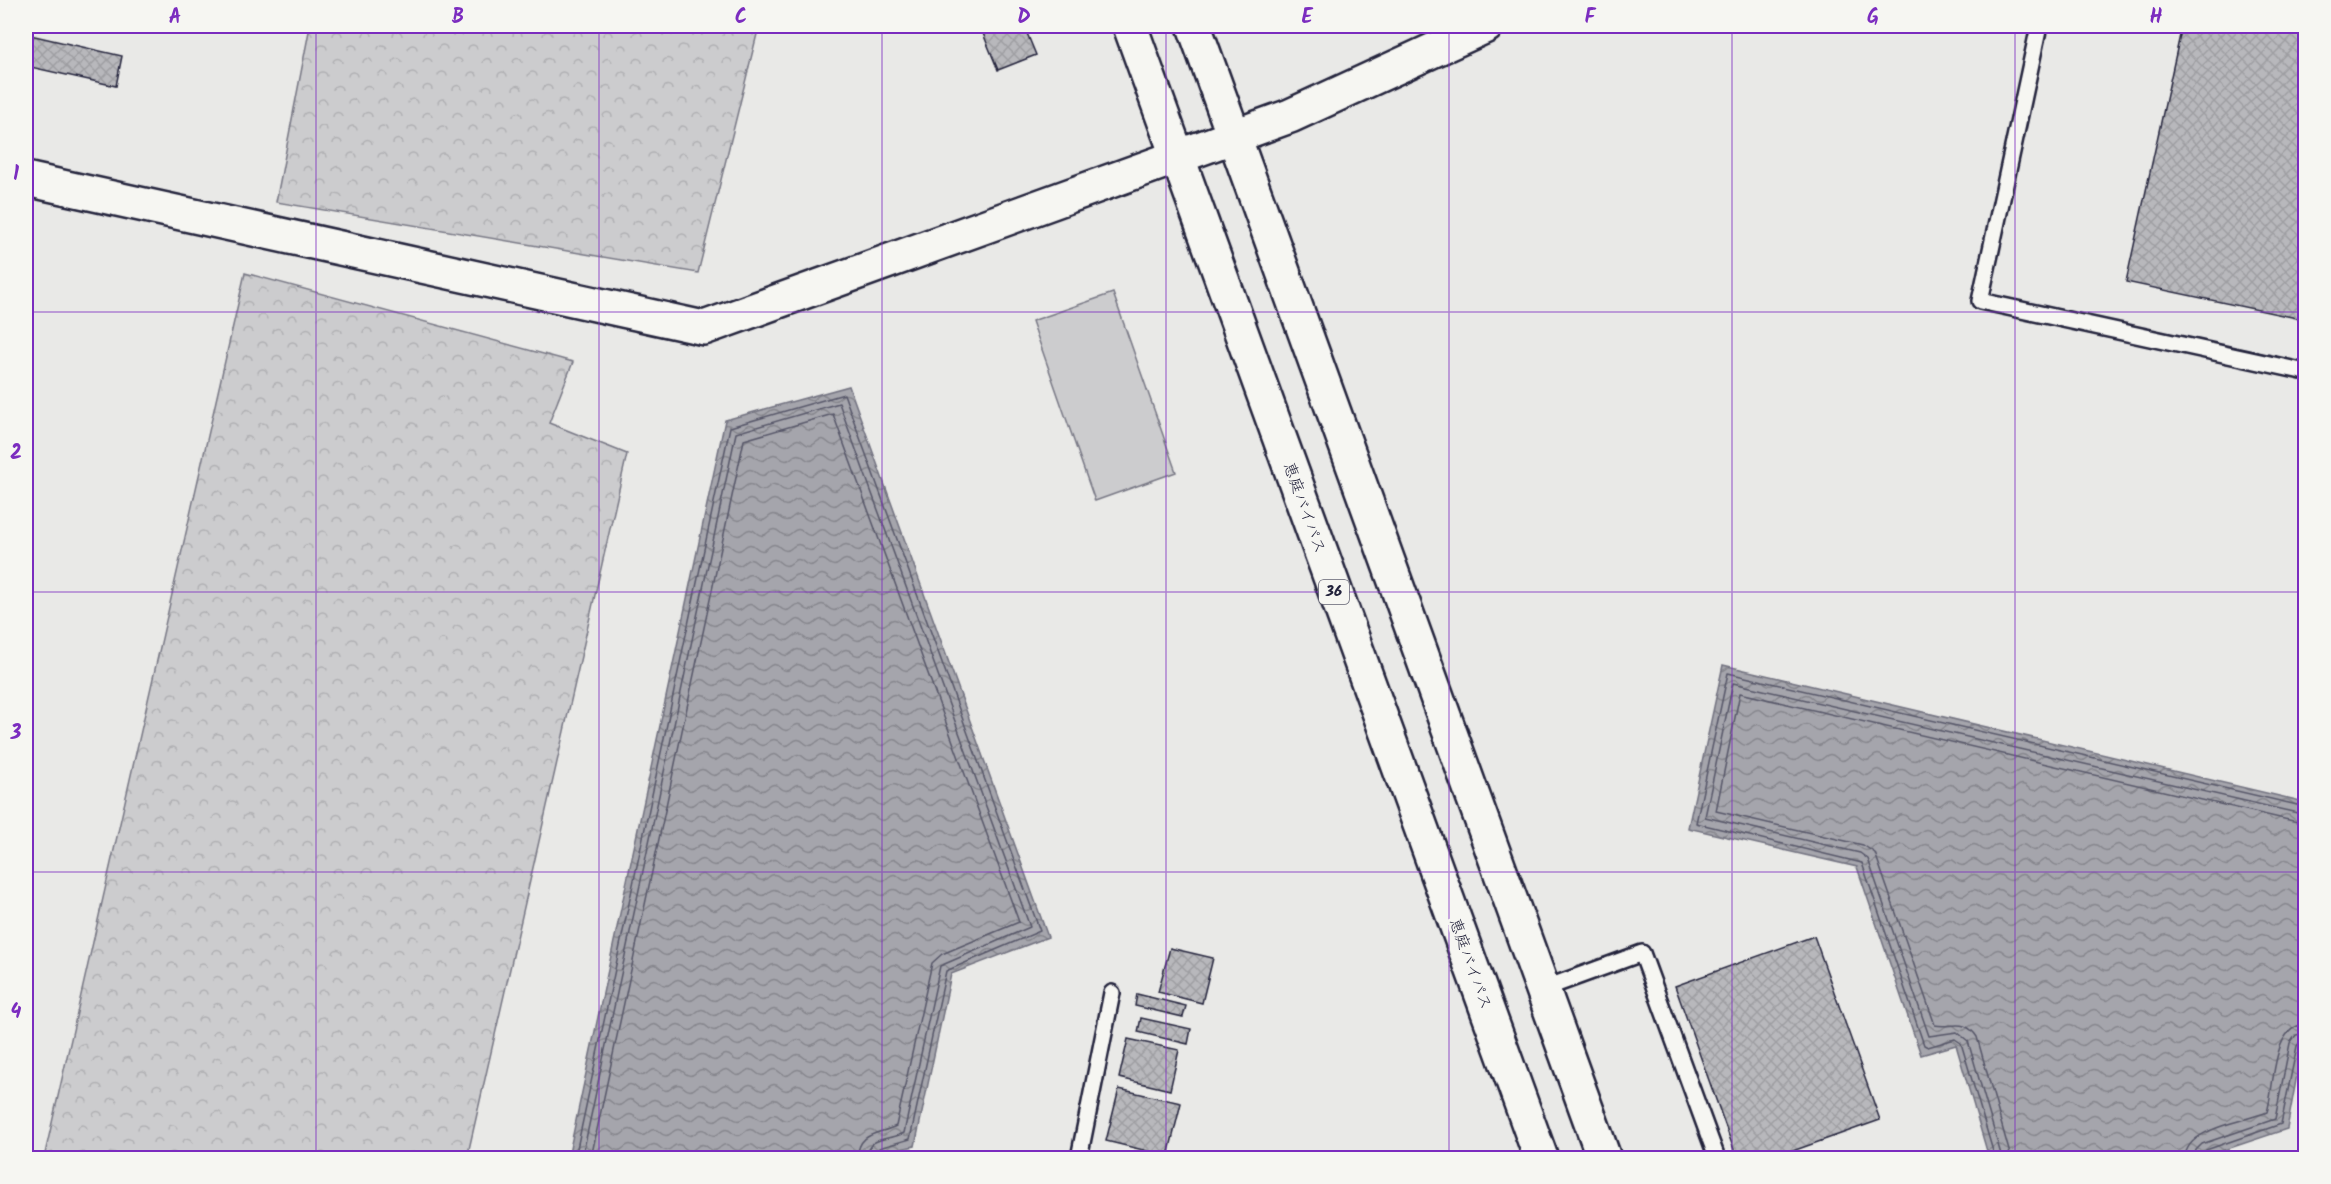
<svg xmlns="http://www.w3.org/2000/svg" width="2331" height="1184" font-family="Kalam,'Klee One',sans-serif">
<style>
.forest{fill:url(#forest-crowns);stroke:#777784;stroke-width:1.5}
.green{fill:#ccccce;stroke:#777784;stroke-width:1.5}
.water{fill:url(#water-waves);stroke:#71717f;stroke-width:1.5}
.lines{fill:none;stroke-linecap:round;stroke-linejoin:round}
.shore{stroke:#565668;stroke-width:1.5}
.building{fill:url(#building-cross-hatch);stroke:#22223b;stroke-width:1.5}
.lane-casing{stroke:#22223b;stroke-width:20}
.secondary-casing{stroke:#22223b;stroke-width:38}
.highway-casing{stroke:#22223b;stroke-width:38}
.lane{stroke:#f6f6f2;stroke-width:15}
.secondary{stroke:#f6f6f2;stroke-width:33}
.highway{stroke:#f6f6f2;stroke-width:33}
.grid{fill:none;stroke:#7b2cbf;stroke-width:1.5;stroke-opacity:0.55}
.labels{text-anchor:middle;dominant-baseline:central;stroke-width:6;stroke-linejoin:round;paint-order:stroke}
.shield{fill:#f6f6f2;stroke:#626272;stroke-width:1.5}
.shield-label{font-size:15px;font-weight:bold;fill:#22223b}
.street-label{font-size:16px;fill:#22223b;stroke:#f6f6f2}
.neatline{fill:none;stroke:#7b2cbf;stroke-width:2}
.grid-label{font-size:20px;text-anchor:middle;font-weight:bold;fill:#7b2cbf}
</style>
<defs>
<pattern id="forest-crowns" width="20" height="18" patternUnits="userSpaceOnUse" patternTransform="scale(1.5)"><rect width="20" height="18" fill="#ccccce"/><path d="M2 6a3 3 0 1 1 6 0M12 15a3 3 0 1 1 6 0" fill="none" stroke="#afafb2"/></pattern>
<pattern id="water-waves" width="16" height="10" patternUnits="userSpaceOnUse" patternTransform="scale(1.5)"><rect width="16" height="10" fill="#a5a5ac"/><path d="M0 5q4-4 8 0t8 0" fill="none" stroke="#86868d"/></pattern>
<pattern id="building-cross-hatch" width="8" height="8" patternUnits="userSpaceOnUse" patternTransform="scale(1.5)"><rect width="8" height="8" fill="#b8b8bc"/><path d="M0 0l8 8M0 8l8-8" fill="none" stroke="#9e9ea2"/></pattern>
</defs>
<rect width="100%" height="100%" fill="#e9e9e7"/>
<filter id="ink" filterUnits="userSpaceOnUse"><feTurbulence type="fractalNoise" baseFrequency=".0167" numOctaves="2"/><feDisplacementMap in="SourceGraphic" scale="12" xChannelSelector="R" yChannelSelector="G"/><feConvolveMatrix kernelMatrix="1 2 1 2 8 2 1 2 1" color-interpolation-filters="sRGB"/></filter>
<g filter="url(#ink)">
<!-- forest -->
<g class="forest">
<path d="M 310,26 L 759,26 L 698,273 L 276,202 Z"/>
<path d="M 245,273 L 573,362 L 549,423 L 627,454 L 467,1158 L 44,1158 Z"/>
</g>
<!-- green -->
<path class="green" d="M 1113,293 L 1176,472 L 1095,501 L 1032,321 Z"/>
<!-- water -->
<g class="water">
<path d="M 849,386 L 1048,937 L 951,974 L 915,1146 L 881,1153 L 880,1158 L 568,1158 L 725,420 Z"/>
<path d="M 1723,665 L 2305,802 L 2305,1032 L 2287,1129 L 2200,1158 L 1989,1158 L 1956,1045 L 1921,1055 L 1857,867 L 1688,828 Z"/>
</g>
<g class="lines">
<!-- shore -->
<g class="shore">
<path d="M 575,1158 L 730,427 L 844,394 L 1040,931 L 946,971 L 910,1139 L 879,1148 L 874,1158"/>
<path d="M 582,1158 L 736,433 L 839,403 L 1030,927 L 940,966 L 904,1133 C 888,1141 868,1135 866,1158"/>
<path d="M 591,1158 L 744,440 L 833,414 L 1019,922 L 942,954 L 932,963 L 896,1126 C 878,1135 859,1131 857,1158"/>
<path d="M 1995,1158 L 1961,1043 L 1955,1039 L 1928,1047 L 1924,1045 L 1862,863 L 1696,823 L 1728,673 L 2306,807"/>
<path d="M 2002,1158 L 1968,1041 L 1957,1032 L 1929,1036 L 1868,859 L 1860,853 L 1705,817 L 1733,683 L 2306,815"/>
<path d="M 2011,1158 L 1977,1037 C 1964,1017 1952,1029 1935,1025 L 1875,853 L 1863,845 L 1716,811 L 1740,693 L 2306,824"/>
<path d="M 2185,1158 C 2186,1128 2243,1122 2267,1112 C 2275,1087 2271,1026 2306,1024"/>
<path d="M 2194,1158 L 2196,1150 L 2202,1144 L 2275,1119 L 2290,1043 L 2296,1035 L 2306,1033"/>
<path d="M 2202,1158 L 2206,1150 L 2281,1124 L 2297,1046 L 2300,1042 L 2306,1041"/>
</g>
</g>
<!-- building -->
<g class="building">
<path d="M 980,26 L 1024,26 L 1036,55 L 998,70 Z"/>
<path d="M 2182,26 L 2306,26 L 2306,320 L 2126,282 Z"/>
<path d="M 26,34 L 122,56 L 116,86 L 26,66 Z"/>
<path d="M 1814,936 L 1880,1120 L 1773,1158 L 1737,1158 L 1675,986 Z"/>
<path d="M 1170,948 L 1213,958 L 1202,1003 L 1158,992 Z"/>
<path d="M 1137,994 L 1186,1006 L 1183,1017 L 1135,1006 Z"/>
<path d="M 1141,1018 L 1191,1029 L 1188,1044 L 1138,1032 Z"/>
<path d="M 1128,1039 L 1179,1050 L 1170,1090 L 1119,1078 Z"/>
<path d="M 1119,1089 L 1181,1103 L 1168,1156 L 1106,1141 Z"/>
</g>
<g class="lines">
<!-- lane casing -->
<g class="lane-casing">
<g id="lane">
<path d="M 2039,26 L 1980,301 L 2306,372"/>
<path d="M 1543,989 L 1642,953 L 1717,1158"/>
<path d="M 1079,1158 L 1112,993"/>
</g>
</g>
<!-- secondary casing -->
<g class="secondary-casing">
<path id="secondary" d="M 26,179 L 704,328 L 1290,116 L 1486,26"/>
</g>
<!-- highway casing -->
<g class="highway-casing">
<g id="highway">
<path d="M 1130,26 L 1541,1158"/>
<path d="M 1194,26 L 1604,1158"/>
</g>
</g>
<!-- lane -->
<use href="#lane" class="lane"/>
<!-- secondary -->
<use href="#secondary" class="secondary"/>
<!-- highway -->
<use href="#highway" class="highway"/>
</g>
</g>
<!-- grid -->
<path class="grid" d="M 316,26 L 316,1158M 599,26 L 599,1158M 882,26 L 882,1158M 1166,26 L 1166,1158M 1449,26 L 1449,1158M 1732,26 L 1732,1158M 2015,26 L 2015,1158M 26,312 L 2306,312M 26,592 L 2306,592M 26,872 L 2306,872"/>
<g class="labels">
<!-- shield labels -->
<rect class="shield" x="1319" y="580" width="30" height="24" rx="4.5"/>
<g class="shield-label">
<text x="1334" y="592">36</text>
</g>
<!-- street labels -->
<g class="street-label">
<text transform="translate(1304 508) rotate(70)">恵庭バイパス</text>
<text transform="translate(1470 964) rotate(70)">恵庭バイパス</text>
</g>
</g>
<!-- margin -->
<rect width="2331" height="1184" fill="none" stroke="#f6f6f2" stroke-width="66"/>
<rect x="33" y="33" width="2265" height="1118" class="neatline"/>
<g class="grid-label">
<text x="175" y="23">A</text>
<text x="458" y="23">B</text>
<text x="741" y="23">C</text>
<text x="1024" y="23">D</text>
<text x="1307" y="23">E</text>
<text x="1590" y="23">F</text>
<text x="1873" y="23">G</text>
<text x="2156" y="23">H</text>
<text x="16" y="180">1</text>
<text x="16" y="459">2</text>
<text x="16" y="739">3</text>
<text x="16" y="1018">4</text>
</g>
</svg>
